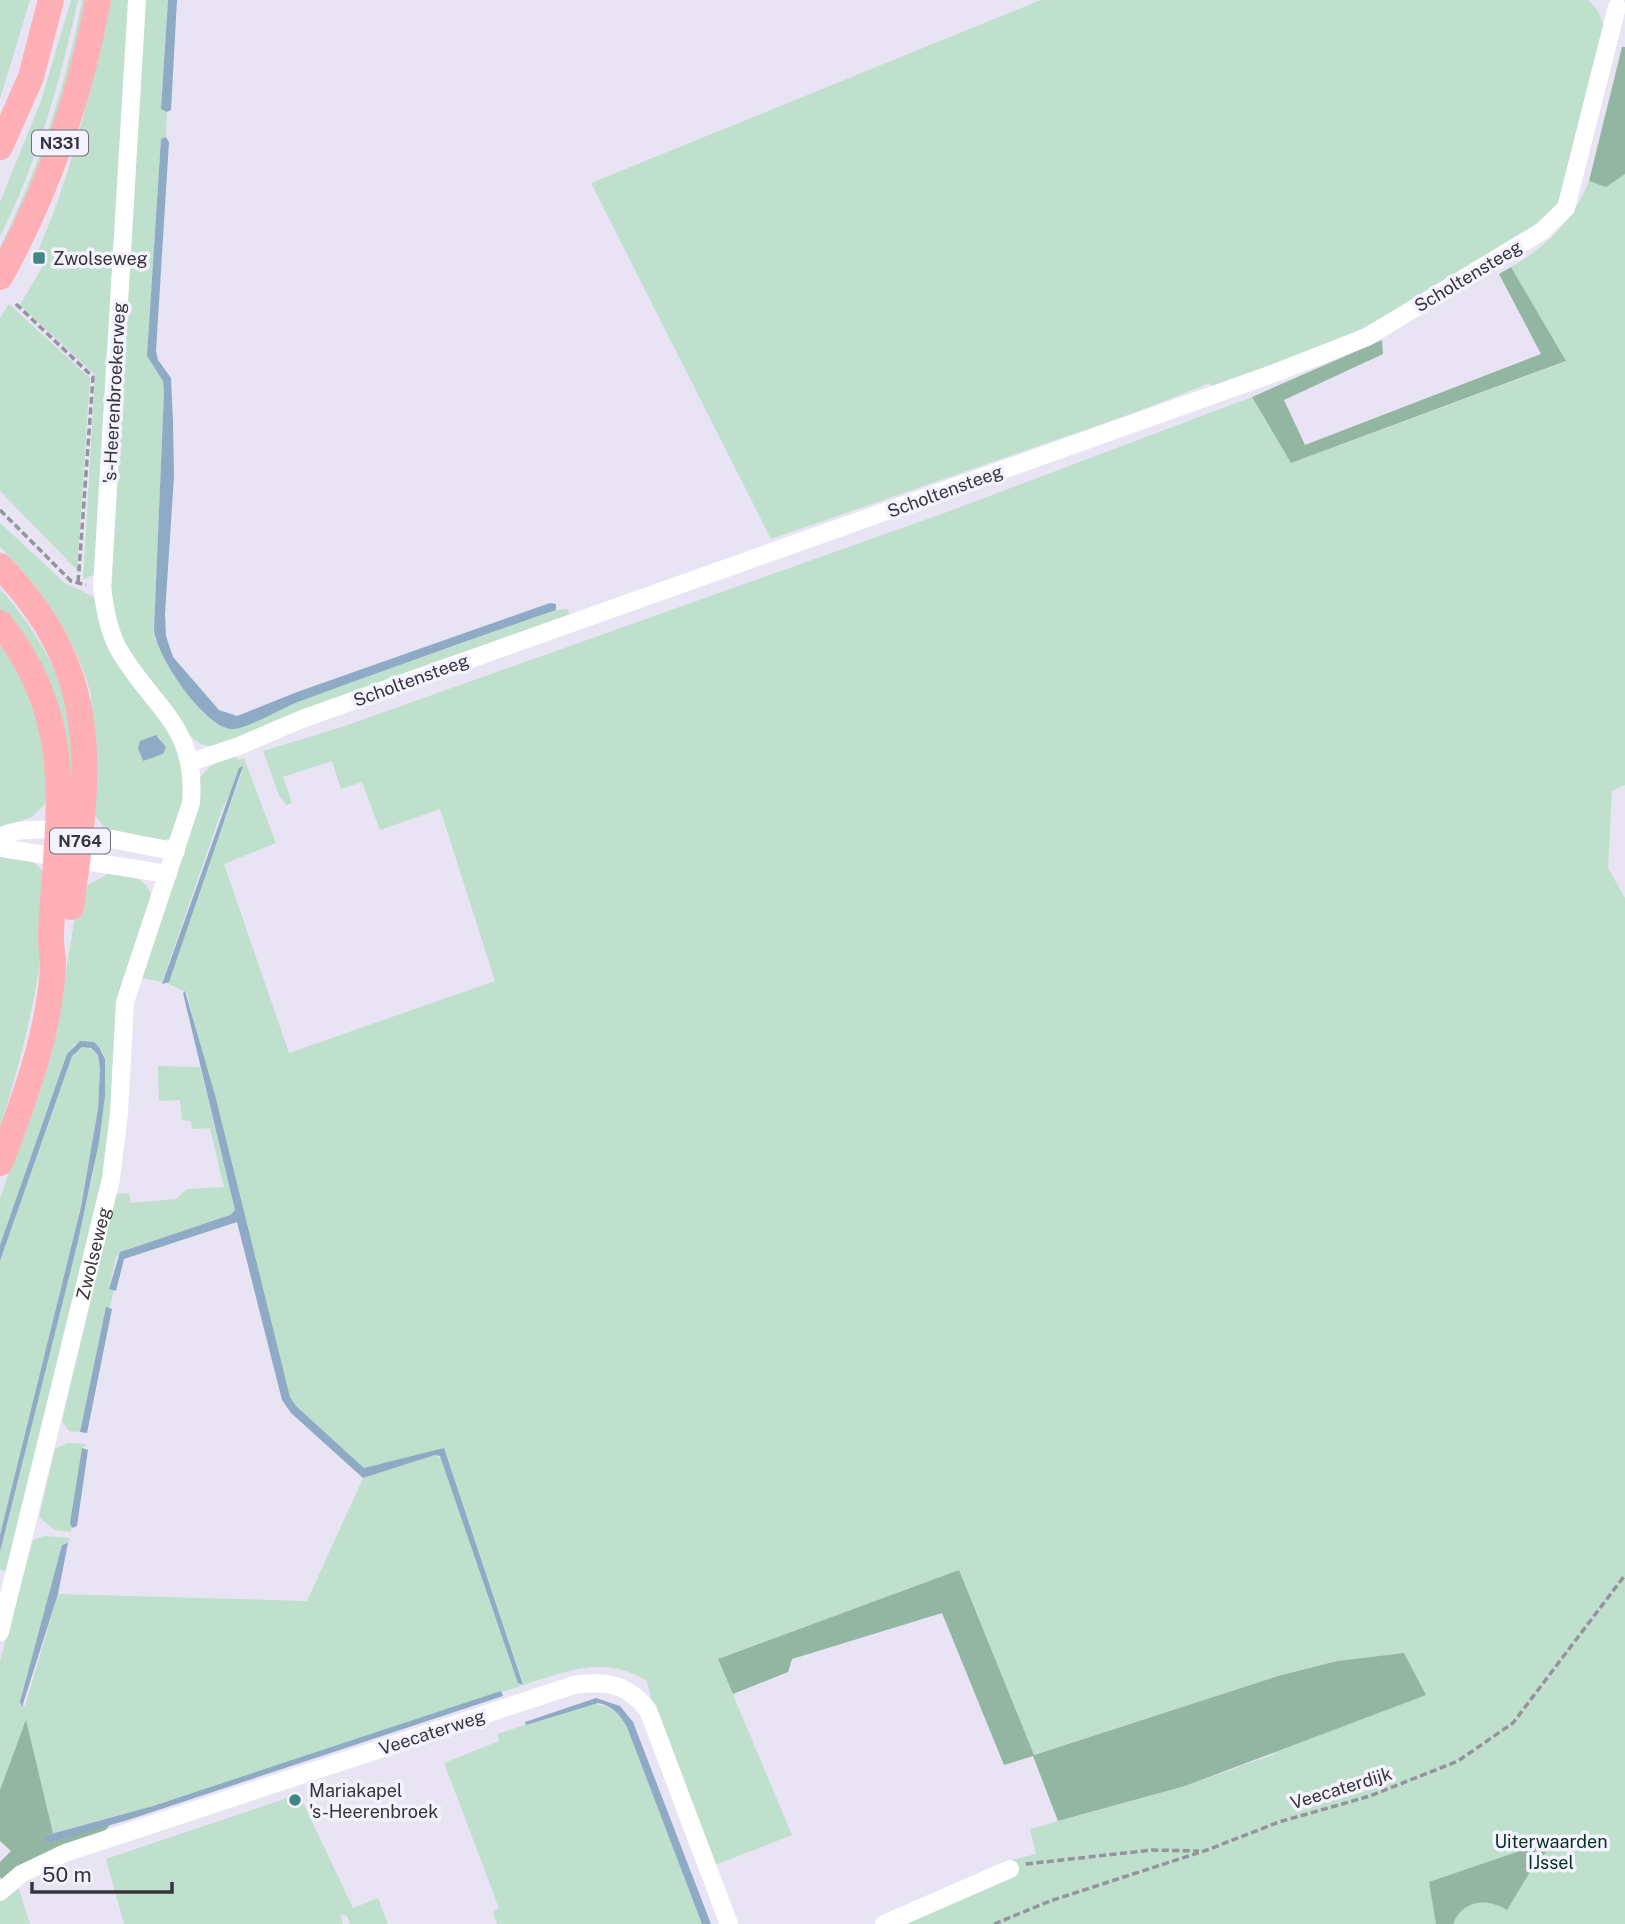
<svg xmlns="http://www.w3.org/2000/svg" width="1625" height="1924" font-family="'Public Sans',sans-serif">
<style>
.green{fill:#bfe0cc;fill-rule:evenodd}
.forest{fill:#92b6a1}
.water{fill:#8faac5}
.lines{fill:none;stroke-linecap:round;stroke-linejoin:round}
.path{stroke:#95939e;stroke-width:3.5;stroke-dasharray:7 3.5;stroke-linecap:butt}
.street{stroke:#fff;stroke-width:18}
.primary{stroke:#feb0b6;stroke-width:26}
.poi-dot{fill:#3f8785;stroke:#f5f2ff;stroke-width:2.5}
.labels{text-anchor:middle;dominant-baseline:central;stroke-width:7;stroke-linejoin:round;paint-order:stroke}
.shield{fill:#f5f2ff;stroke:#6f6e76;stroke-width:2}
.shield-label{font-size:16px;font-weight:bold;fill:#36353b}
.poi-label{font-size:18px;fill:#36353b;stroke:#f5f2ff;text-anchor:start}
.street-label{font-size:18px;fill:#36353b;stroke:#f5f2ff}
.park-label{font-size:18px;fill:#02331e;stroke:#f5f2ff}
</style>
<rect width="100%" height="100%" fill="#e8e4f4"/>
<!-- green -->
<g class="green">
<path d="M 0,0 L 30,0 L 0,99 Z"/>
<path d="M 71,0 L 78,0 C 60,82 38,161 0,236 L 0,202 L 41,101 Z"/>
<path d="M 78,0 L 89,0 L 68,92 L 0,260 L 0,247 C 39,168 65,88 82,1 Z"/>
<path d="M 109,0 L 130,0 L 95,574 L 83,580 L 95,375 L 20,305 L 48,257 L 38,251 C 73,172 92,84 109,0 Z"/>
<path d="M 144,0 L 168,0 L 161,108 L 167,112 L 166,137 L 161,139 L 147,356 L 163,381 L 164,392 L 154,630 L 155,639 C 173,667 193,717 227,728 C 239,732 282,708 296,703 C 382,670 469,641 556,610 L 568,609 L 570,618 L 212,747 L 199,743 L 189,735 L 174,709 L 131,656 L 117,626 L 111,598 Z"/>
<path d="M 1041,0 L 1588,0 L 1598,11 L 1604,26 L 1562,200 L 1544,223 L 1371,324 L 1306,356 L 1214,389 L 1210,383 L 1139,411 L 771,539 L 591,183 Z"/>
<path d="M 1625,174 L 1625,785 L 1612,791 L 1608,868 L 1625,898 L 1625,1924 L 898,1924 L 1016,1871 L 1012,1860 L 1036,1854 L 1030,1829 L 1185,1786 L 1272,1755 L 1403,1653 L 1337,1661 L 1278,1676 L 1033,1755 L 959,1570 L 718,1659 L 792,1835 L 715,1865 L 653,1707 L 647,1681 C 603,1654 569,1671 523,1685 L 445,1451 L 364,1468 L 296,1406 L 290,1397 L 187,993 L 167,983 L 243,769 L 223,807 L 162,982 L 142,978 L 140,972 L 201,776 L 210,766 L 235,754 L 238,760 L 244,758 L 276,843 L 224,864 L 289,1053 L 495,981 L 440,809 L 380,830 L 362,782 L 341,789 L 332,761 L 283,777 L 292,803 L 286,805 L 279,795 L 263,751 L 342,727 L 947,512 L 1252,397 L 1291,463 L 1565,362 L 1511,267 C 1547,246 1573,221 1589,181 L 1606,186 Z"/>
<path d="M 9,304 L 90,378 L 77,570 L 0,491 L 0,318 Z"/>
<path d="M 0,523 L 65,583 L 94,597 L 171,732 L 183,768 L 183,800 L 172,837 L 161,842 C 135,837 107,839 94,813 L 91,695 C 75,636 43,590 0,547 ZM 156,735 L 161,739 L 163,754 L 142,761 L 139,744 Z"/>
<path d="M 0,589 C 31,623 60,670 70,715 C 75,743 75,773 77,801 L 0,616 Z"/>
<path d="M 0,632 L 35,695 L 49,800 L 32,817 L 0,827 Z"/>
<path d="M 0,853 L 31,859 L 47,876 C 46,962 26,1045 0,1127 Z"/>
<path d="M 108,874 C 129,874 149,877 152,901 L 115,1074 L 106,1162 L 8,1572 L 0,1569 L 0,1552 L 93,1175 L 105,1096 L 105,1059 L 100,1047 L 74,1044 L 0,1245 L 0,1198 L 25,1128 L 63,988 L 76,911 L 88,885 Z"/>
<path d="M 86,1046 L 98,1055 L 100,1069 L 98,1109 L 81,1207 L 0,1535 L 0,1261 L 72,1056 L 77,1049 Z"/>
<path d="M 158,1066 L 200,1067 L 235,1210 L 230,1215 L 128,1249 L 116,1257 L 109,1289 L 114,1290 L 110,1308 L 106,1308 L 80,1432 L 69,1431 L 62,1421 L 116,1194 L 129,1193 L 130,1203 L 176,1199 L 187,1189 L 224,1187 L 210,1128 L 192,1129 L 191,1121 L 182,1120 L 180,1100 L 159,1101 Z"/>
<path d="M 67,1443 L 87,1444 L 82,1448 L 71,1532 L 55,1530 L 39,1517 L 55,1449 Z"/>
<path d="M 435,1455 L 441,1458 L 521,1686 L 153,1806 L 53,1833 L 26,1722 L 0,1790 L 0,1661 L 33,1540 L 44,1536 L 70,1538 L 68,1543 L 62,1545 L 20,1706 L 25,1706 L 58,1594 L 307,1601 L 363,1478 Z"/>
<path d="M 594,1703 L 613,1709 L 627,1726 L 702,1924 L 497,1924 L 493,1912 L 499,1908 L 444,1763 L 499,1741 L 497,1734 Z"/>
<path d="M 299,1794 L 353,1908 L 378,1898 L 388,1924 L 350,1924 L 347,1916 L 340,1914 L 343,1924 L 124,1924 L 106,1859 Z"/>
<path d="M 17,1884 L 30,1924 L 0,1924 L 0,1899 Z"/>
</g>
<!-- forest -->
<g class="forest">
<path d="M 1622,47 L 1625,47 L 1625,174 L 1606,187 L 1589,181 Z"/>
<path d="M 1511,267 L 1566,361 L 1291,463 L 1252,397 L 1382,340 L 1383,354 L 1284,400 L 1305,445 L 1541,354 L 1499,274 Z"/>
<path d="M 959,1570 L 1034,1755 L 1278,1676 L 1337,1661 L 1404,1653 L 1426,1695 L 1185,1786 L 1058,1821 L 1033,1756 L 1004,1765 L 942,1613 L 792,1659 L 788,1672 L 733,1694 L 718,1659 Z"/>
<path d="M 26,1720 L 53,1833 L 47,1835 L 45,1841 L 110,1825 L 96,1840 L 4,1882 L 0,1877 L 0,1862 L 11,1851 L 0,1841 L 0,1790 Z"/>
<path d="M 1545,1839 L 1554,1845 L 1536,1862 L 1507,1910 C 1487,1897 1462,1900 1453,1924 L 1436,1924 L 1429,1882 L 1514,1853 Z"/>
</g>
<!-- water -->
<g class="water">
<path d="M 168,0 L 177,0 L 171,110 L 167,112 L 161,109 Z"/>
<path d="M 166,137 L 169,142 L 156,351 L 158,360 L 171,378 L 173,422 L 174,476 L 165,614 L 166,636 L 173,657 L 219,710 L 237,716 L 297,692 L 550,603 L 556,604 L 556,610 C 470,640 384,670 298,702 C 284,707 242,732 230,729 C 202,724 157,657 154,630 L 164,392 L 163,381 L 147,356 L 161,139 Z"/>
<path d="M 156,735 L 166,747 L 163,754 L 143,761 L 138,748 L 140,741 Z"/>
<path d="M 243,766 L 169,982 L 162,984 L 239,768 Z"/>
<path d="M 185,991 L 215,1095 L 290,1397 L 296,1406 L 364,1468 L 444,1448 L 523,1685 L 518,1683 L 440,1456 L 435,1455 L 363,1478 L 291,1413 L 282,1400 L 237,1222 L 124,1259 L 116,1291 L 109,1289 L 120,1252 L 230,1215 L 235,1210 L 183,993 Z"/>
<path d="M 80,1041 L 94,1042 L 99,1047 L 105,1059 L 105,1096 L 99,1142 L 78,1241 L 0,1552 L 0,1535 L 81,1207 L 98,1109 L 100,1069 L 98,1055 L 91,1048 L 82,1047 L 72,1056 L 0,1261 L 0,1245 L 67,1054 Z"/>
<path d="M 106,1307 L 112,1309 L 87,1433 L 80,1432 Z"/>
<path d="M 82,1448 L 88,1450 L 77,1526 L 72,1528 L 70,1523 Z"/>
<path d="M 68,1543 L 58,1594 L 22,1707 L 20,1702 L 62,1545 Z"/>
<path d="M 501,1691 L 503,1696 L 128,1820 L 47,1843 L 44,1839 L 47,1835 L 153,1806 Z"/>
<path d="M 596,1698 L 620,1706 L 633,1722 L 711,1924 L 702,1924 L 627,1727 C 619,1714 613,1706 598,1703 L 526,1725 L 525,1722 Z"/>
</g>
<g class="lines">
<!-- path -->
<g class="path">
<path d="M 16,304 L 93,377 L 78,584"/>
<path d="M 0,510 L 71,581 L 86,585"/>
<path d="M 1026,1864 L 1152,1850 L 1199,1851"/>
<path d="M 994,1924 L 1050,1901 L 1207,1850 L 1279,1822 L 1370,1796 L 1458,1761 L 1513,1723 L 1625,1575"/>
</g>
<!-- street -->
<g class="street">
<path d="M 191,762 L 239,746 L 302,719 L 1275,373 L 1367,337 L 1542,231 L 1566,208 L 1617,7"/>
<path d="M 0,837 C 35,816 134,846 176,851"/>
<path d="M 0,848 L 168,874"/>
<path id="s1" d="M 0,1632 L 111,1179 L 119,1113 L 125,1002 L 191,803 C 197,728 157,711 122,655 C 109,635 105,610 102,587 L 137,0"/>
<path d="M 0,1892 L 21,1874 L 65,1853 L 574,1685 C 607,1680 627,1684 648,1710 L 729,1924"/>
<path d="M 884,1924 L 1010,1869"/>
</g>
<!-- primary -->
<g class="primary">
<path d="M 0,147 L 31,77 L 51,0"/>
<path d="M 0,277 C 48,191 80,97 98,0"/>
<path d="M 0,566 C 104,673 90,771 71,907"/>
<path d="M 0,623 C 80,723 57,817 51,933 C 50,943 53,954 53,964 C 50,1032 24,1101 0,1163"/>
</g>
</g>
<!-- markers -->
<g class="poi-dot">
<rect x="32" y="251" width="14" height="14" rx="3.5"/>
<circle cx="295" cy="1800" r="7"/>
</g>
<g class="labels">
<!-- shield labels -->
<g class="shield">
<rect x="32" y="130.5" width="56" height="25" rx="5"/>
<rect x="50" y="828.5" width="60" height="25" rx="5"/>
</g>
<g class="shield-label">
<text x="60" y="143">N331</text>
<text x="80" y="841">N764</text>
</g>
<!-- poi labels -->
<g class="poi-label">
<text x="53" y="258">Zwolseweg</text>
<text x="309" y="1790">Mariakapel<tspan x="309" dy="21">'s-Heerenbroek</tspan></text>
</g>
<!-- street labels -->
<g class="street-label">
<text transform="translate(1468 276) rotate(-31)">Scholtensteeg</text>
<text transform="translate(114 393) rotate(-87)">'s-Heerenbroekerweg</text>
<text transform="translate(945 491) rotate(-20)">Scholtensteeg</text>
<text transform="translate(411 680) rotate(-20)">Scholtensteeg</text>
<text stroke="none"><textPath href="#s1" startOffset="390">Zwolseweg</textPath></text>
<text transform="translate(432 1732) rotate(-18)">Veecaterweg</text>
<text transform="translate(1341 1788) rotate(-17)">Veecaterdijk</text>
</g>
<!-- park labels -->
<g class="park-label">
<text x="1551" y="1841">Uiterwaarden<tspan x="1551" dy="21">IJssel</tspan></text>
</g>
</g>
<!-- scale -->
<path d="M32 1882v10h140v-10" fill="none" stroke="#36353b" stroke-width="3.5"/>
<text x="42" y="1882" font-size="21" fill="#36353b" stroke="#f5f2ff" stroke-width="5" paint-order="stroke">50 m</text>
</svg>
